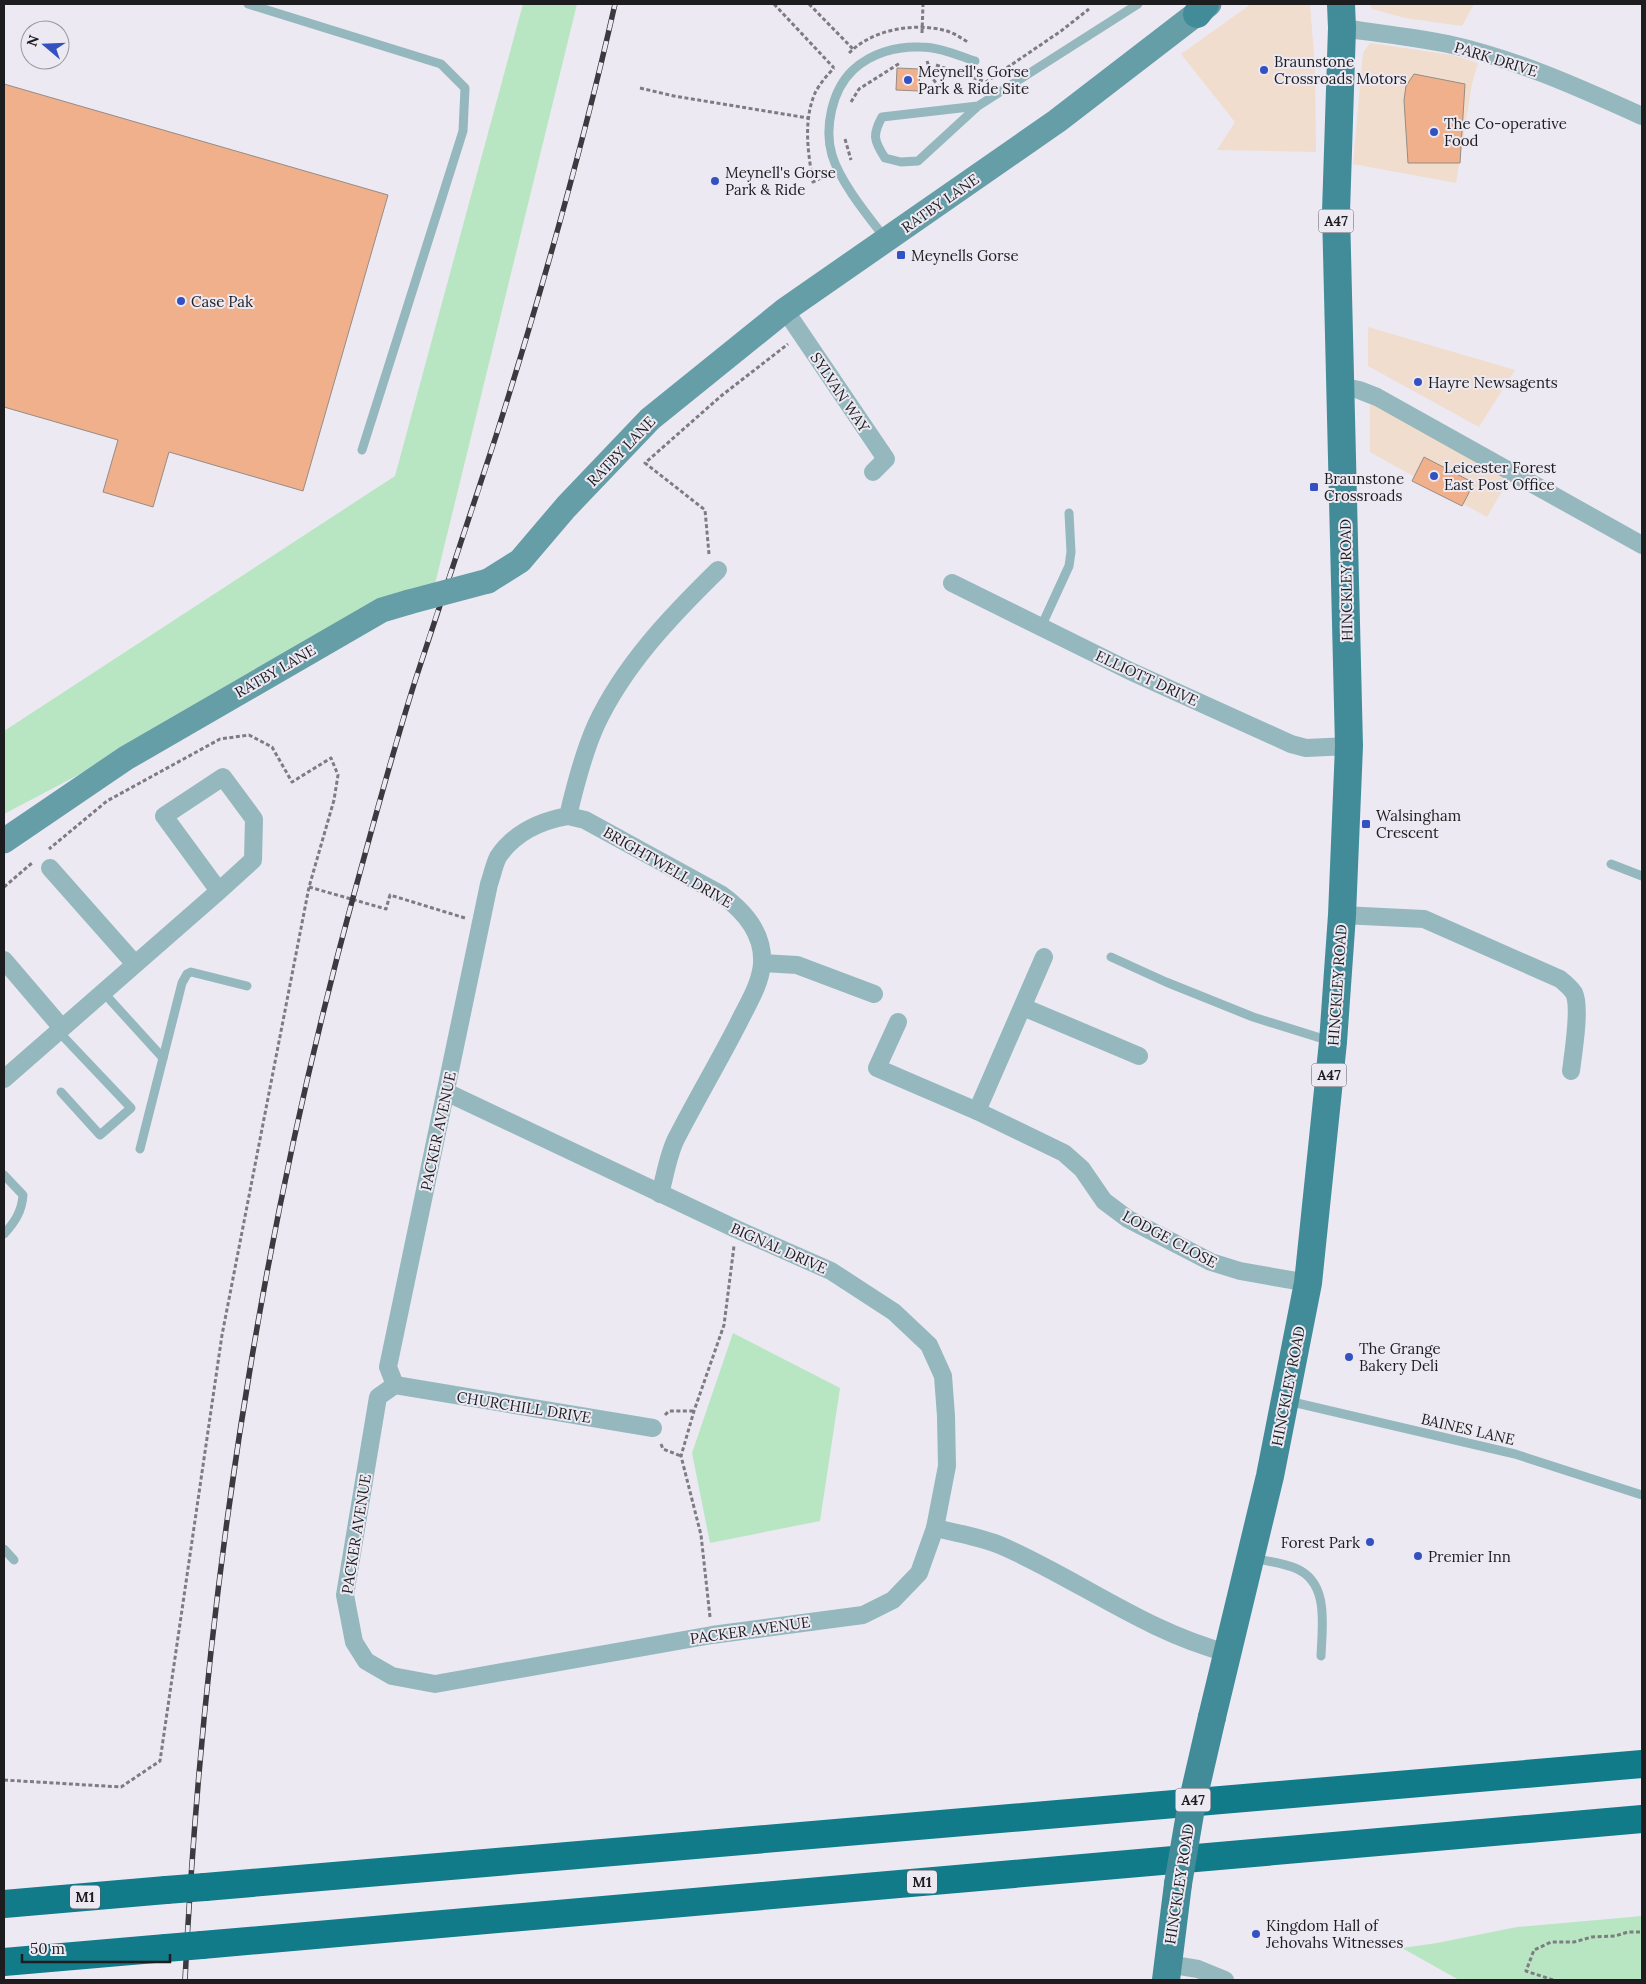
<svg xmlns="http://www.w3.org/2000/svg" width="1646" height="1984" font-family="Lora,serif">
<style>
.commercial{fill:#f0ddcd}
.green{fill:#b8e6c2}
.building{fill:#efb08b;stroke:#958c87}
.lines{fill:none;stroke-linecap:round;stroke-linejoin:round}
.path{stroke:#7e7c82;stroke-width:3;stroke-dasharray:4 2.5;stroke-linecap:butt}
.service{stroke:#94b8be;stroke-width:9}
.minor{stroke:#94b8be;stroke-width:18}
.secondary{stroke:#669ea8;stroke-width:25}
.primary{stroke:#418c98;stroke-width:28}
.motorway{stroke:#117b8a;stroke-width:28}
.rail-casing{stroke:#3b3a3e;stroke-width:5.5}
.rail{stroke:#ece9f2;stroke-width:4;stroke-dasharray:11;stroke-linecap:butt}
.secondary-bridge{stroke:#669ea8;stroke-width:25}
.primary-bridge{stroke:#418c98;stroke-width:28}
.motorway-bridge{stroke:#117b8a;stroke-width:28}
.poi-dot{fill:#3351c1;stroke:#ece9f2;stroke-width:2}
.labels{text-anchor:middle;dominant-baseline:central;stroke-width:4;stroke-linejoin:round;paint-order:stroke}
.shield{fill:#ece9f2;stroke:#5b5a5e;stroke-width:1}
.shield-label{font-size:14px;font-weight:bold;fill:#1d1c1f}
.street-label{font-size:15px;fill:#1d1c1f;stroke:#ece9f2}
.poi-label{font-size:15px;fill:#1d1c1f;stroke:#ece9f2;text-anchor:start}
</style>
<rect width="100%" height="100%" fill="#ece9f2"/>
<!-- commercial -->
<g class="commercial">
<path d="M 1251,4 L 1310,4 L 1315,68 L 1316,152 L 1217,150 L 1235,122 L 1181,54 Z"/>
<path d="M 1370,4 L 1474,4 L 1462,26 L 1405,18 L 1372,9 Z"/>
<path d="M 1370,43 L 1452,55 L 1478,63 L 1472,84 L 1456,183 L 1353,164 L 1363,53 Z"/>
<path d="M 1368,327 L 1515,370 L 1479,427 L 1368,366 Z"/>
<path d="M 1370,401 L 1509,479 L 1487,517 L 1370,452 Z"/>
</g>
<!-- green -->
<g class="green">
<path d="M 523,4 L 577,4 L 434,588 L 4,814 L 4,731 L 395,476 Z"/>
<path d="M 733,1333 L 840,1388 L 820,1521 L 710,1543 L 692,1453 Z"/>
<path d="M 1642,1916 L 1642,1980 L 1459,1980 L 1402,1948 L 1437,1943 L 1517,1927 Z"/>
</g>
<!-- building -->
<g class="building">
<path d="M 897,68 L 920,69 L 919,91 L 896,90 Z"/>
<path d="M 1414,74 L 1465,84 L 1460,163 L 1408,163 L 1404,100 L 1406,86 Z"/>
<path d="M 4,84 L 388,195 L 303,491 L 169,452 L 153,507 L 103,492 L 118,440 L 4,407 Z"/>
<path d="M 1424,457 L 1474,483 L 1462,506 L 1412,481 Z"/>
</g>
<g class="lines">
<!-- path -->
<g class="path">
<path d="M 774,4 L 834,68"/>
<path d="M 809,4 L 853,49"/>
<path d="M 922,33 L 923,4"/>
<path d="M 849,53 C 873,29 915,22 947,31 C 954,33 961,38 968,42"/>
<path d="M 927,61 L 933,79 L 940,88"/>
<path d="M 936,65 L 986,82 L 1061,31 L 1089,9"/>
<path d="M 640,88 L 674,96 L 808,118"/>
<path d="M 851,102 L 859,89 L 900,63"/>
<path d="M 845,139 L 851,160"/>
<path d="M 827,175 L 813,182 C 808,153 803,121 815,93 C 819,85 827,75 834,68"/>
<path d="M 709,554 L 705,510 L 645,463 L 721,396 L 788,344"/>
<path d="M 4,887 L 32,863"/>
<path d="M 309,887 L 386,909 L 390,895 L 465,918"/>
<path d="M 665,1415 L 669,1411 L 694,1411"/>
<path d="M 661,1444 L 663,1449 L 681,1456"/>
<path d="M 710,1617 L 701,1535 L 681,1456 L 694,1411 L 724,1325 L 734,1246"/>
<path d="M 4,1780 L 121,1787 L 160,1761 L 222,1335 L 309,887 L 334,800 L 338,775 L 331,758 L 292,782 L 272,747 L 249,735 L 220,739 L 107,801 L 49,849"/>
<path d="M 1553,1980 L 1526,1971 L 1534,1950 L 1551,1942 L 1574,1942 L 1592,1937 L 1615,1936 L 1628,1932 L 1642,1932"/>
</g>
<!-- service -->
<g class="service">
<path d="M 248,4 L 441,64 L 465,88 L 463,131 L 362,450"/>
<path d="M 978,106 L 882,117 C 872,135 874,141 885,158 L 901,162 L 918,161 L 978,106 L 1138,4"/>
<path d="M 885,238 C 868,216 840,182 832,155 C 824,128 832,90 853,70 C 871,53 897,46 920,47 C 939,47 957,55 975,61"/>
<path d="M 1041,627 L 1069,566 L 1071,552 L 1069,513"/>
<path d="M 1611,864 L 1642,876"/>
<path d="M 1111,957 L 1166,982 L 1253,1017 L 1330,1041"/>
<path d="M 103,992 L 163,1058"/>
<path d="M 58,1031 L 131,1108 L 100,1135 L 61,1092"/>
<path d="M 140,1149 L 182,983 L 187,974 L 191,972 L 247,986"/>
<path d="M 4,1175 L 23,1195 C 22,1211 15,1222 4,1234"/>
<path d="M 1288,1401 L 1515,1454 L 1642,1495"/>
<path d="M 4,1549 L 14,1560"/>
<path d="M 1253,1558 C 1266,1561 1282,1563 1295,1568 C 1330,1582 1322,1626 1321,1656"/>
</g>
<!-- minor -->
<g class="minor">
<path d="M 1342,28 C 1377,33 1413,37 1448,44 C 1516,59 1580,88 1642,116"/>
<path d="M 785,310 L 886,459 L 873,472"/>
<path d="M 1340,386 L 1359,390 L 1377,397 L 1642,545"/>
<path d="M 718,570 C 671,616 624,665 596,725 C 583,754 575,786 568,816 C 540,821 514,833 498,857 C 494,865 492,876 489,884 L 388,1367 L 395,1385 L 378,1397 L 345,1595 L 354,1642 L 366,1661 L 392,1676 L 435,1684 L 712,1635 L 863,1615 L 893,1600 L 919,1573 L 935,1528 C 957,1533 981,1537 1002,1546 C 1078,1579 1146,1632 1228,1653"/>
<path d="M 952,583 L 1130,671 L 1291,744 L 1306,748 L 1349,746"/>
<path d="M 568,816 L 585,820 L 722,895 C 744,911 764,934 762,964 C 760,986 747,1005 738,1024 C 718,1063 696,1100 676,1139 C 668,1155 665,1176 660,1194"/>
<path d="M 50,868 L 135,964"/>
<path d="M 1342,915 L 1424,919 L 1560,979 C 1565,983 1570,987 1574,993 C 1581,1007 1573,1054 1571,1071"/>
<path d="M 1044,957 L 977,1111 L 1064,1153 L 1082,1169 L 1104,1201 L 1128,1219 L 1211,1262 L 1240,1271 L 1308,1283"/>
<path d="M 4,960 L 62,1028"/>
<path d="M 762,963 L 797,965 L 874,994"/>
<path d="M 1023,1007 L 1139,1056"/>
<path d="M 898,1022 L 877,1068 L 977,1111"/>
<path d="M 4,1079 L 219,891 L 253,860 L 254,819 L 223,777 L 164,816 L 219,891"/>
<path d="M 446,1092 L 736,1229 L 831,1271 L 894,1312 L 929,1345 L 943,1376 L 946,1416 L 947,1466 L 935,1528"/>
<path d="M 395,1385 L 653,1428"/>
<path d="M 1168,1964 L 1198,1969 L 1225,1980"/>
</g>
<!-- secondary -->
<g class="secondary">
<path d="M 488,581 L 520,561 L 566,507 L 650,419 L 785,310 L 1057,121 L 1209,4"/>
<path d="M 4,841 L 126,758 L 382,610 L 409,602"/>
</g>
<!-- primary -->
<g class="primary">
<path d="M 1197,14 L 1205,4"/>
<path d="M 1212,1717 L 1270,1476 L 1308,1283 L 1333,1042 L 1342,915 L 1349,746 L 1336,212 L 1342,28 L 1341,4"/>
<path d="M 1166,1980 L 1178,1884"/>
</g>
<!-- motorway -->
<g class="motorway">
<path d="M 205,1887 L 1642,1764"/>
<path d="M 4,1904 L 166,1890"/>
<path d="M 202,1945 L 1642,1819"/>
<path d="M 4,1962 L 166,1948"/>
</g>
<!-- rail casing -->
<g class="rail-casing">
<path id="rail" d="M 185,1980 C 203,1614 257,1248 354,894 C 374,822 393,750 416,678 C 442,597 470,517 496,436 C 541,294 582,150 615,4"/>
</g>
<!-- rail -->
<use href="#rail" class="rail"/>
<!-- secondary-bridge -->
<path class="secondary-bridge" d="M 409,602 L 488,581"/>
<!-- primary-bridge -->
<path class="primary-bridge" d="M 1178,1884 L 1191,1808 L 1212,1717"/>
<!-- motorway-bridge -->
<g class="motorway-bridge">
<path d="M 166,1890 L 205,1887"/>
<path d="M 166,1948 L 202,1945"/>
</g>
</g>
<!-- markers -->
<g class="poi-dot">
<circle cx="1264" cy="70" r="5"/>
<circle cx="908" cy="80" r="5"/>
<circle cx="1434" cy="132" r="5"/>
<circle cx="715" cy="181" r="5"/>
<rect x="896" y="250" width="10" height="10" rx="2.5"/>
<circle cx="181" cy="301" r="5"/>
<circle cx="1418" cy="382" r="5"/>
<circle cx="1434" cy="476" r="5"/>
<rect x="1309" y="482" width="10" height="10" rx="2.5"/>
<rect x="1361" y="819" width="10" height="10" rx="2.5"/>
<circle cx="1349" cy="1357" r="5"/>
<circle cx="1370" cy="1542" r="5"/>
<circle cx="1418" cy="1556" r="5"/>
<circle cx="1256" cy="1934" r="5"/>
</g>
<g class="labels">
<!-- shield labels -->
<g class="shield">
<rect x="1318.5" y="209.5" width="35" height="23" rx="4"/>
<rect x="1311.5" y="1063.5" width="35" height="23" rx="4"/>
<rect x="1175.5" y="1788.5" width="35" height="23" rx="4"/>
<rect x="907" y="1870.5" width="30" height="23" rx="4"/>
<rect x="70" y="1885.5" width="30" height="23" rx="4"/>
</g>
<g class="shield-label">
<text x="1336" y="221">A47</text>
<text x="1329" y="1075">A47</text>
<text x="1193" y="1800">A47</text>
<text x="922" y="1882">M1</text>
<text x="85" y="1897">M1</text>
</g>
<!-- street labels -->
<g class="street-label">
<text transform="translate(1496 59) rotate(17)">PARK DRIVE</text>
<text transform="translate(940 203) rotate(-35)">RATBY LANE</text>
<text transform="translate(840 392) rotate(56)">SYLVAN WAY</text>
<text transform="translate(621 451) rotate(-46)">RATBY LANE</text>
<text transform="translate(1346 580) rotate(-91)">HINCKLEY ROAD</text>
<text transform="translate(275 671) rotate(-30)">RATBY LANE</text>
<text transform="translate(1147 678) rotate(25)">ELLIOTT DRIVE</text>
<text transform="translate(668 867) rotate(30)">BRIGHTWELL DRIVE</text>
<text transform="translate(1337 985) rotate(-86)">HINCKLEY ROAD</text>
<text transform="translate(438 1131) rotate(-78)">PACKER AVENUE</text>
<text transform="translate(1170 1239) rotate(28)">LODGE CLOSE</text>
<text transform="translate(779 1248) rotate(24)">BIGNAL DRIVE</text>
<text transform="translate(1288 1386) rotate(-79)">HINCKLEY ROAD</text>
<text transform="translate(524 1407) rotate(9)">CHURCHILL DRIVE</text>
<text transform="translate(1468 1429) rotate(13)">BAINES LANE</text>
<text transform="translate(356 1534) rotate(-81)">PACKER AVENUE</text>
<text transform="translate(750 1630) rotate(-8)">PACKER AVENUE</text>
<text transform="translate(1179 1884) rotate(-81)">HINCKLEY ROAD</text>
</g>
<!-- poi labels -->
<g class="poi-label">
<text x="1274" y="61">Braunstone<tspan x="1274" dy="17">Crossroads Motors</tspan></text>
<text x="918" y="71">Meynell's Gorse<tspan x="918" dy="17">Park &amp; Ride Site</tspan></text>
<text x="1444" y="123">The Co-operative<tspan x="1444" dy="17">Food</tspan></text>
<text x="725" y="172">Meynell's Gorse<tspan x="725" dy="17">Park &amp; Ride</tspan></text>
<text x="911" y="255">Meynells Gorse</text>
<text x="191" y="301">Case Pak</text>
<text x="1428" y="382">Hayre Newsagents</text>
<text x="1444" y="467">Leicester Forest<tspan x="1444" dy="17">East Post Office</tspan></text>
<text x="1324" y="478">Braunstone<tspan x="1324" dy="17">Crossroads</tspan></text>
<text x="1376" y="815">Walsingham<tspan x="1376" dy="17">Crescent</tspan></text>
<text x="1359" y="1348">The Grange<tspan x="1359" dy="17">Bakery Deli</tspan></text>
<text x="1360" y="1542" text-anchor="end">Forest Park</text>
<text x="1428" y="1556">Premier Inn</text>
<text x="1266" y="1925">Kingdom Hall of<tspan x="1266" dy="17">Jehovahs Witnesses</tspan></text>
</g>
</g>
<!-- border -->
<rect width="1646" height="1984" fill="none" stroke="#1d1c1f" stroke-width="10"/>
<!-- north arrow -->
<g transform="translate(45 45) rotate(289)"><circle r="24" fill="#ece9f2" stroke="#99979e"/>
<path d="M0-4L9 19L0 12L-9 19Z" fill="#3351c1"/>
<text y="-8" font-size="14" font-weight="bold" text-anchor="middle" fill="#1d1c1f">N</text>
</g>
<!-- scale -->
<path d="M22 1954v8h148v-8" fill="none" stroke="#1d1c1f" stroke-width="2.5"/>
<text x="30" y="1954" font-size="15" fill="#1d1c1f" stroke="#ece9f2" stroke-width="4" paint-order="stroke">50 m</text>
</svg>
